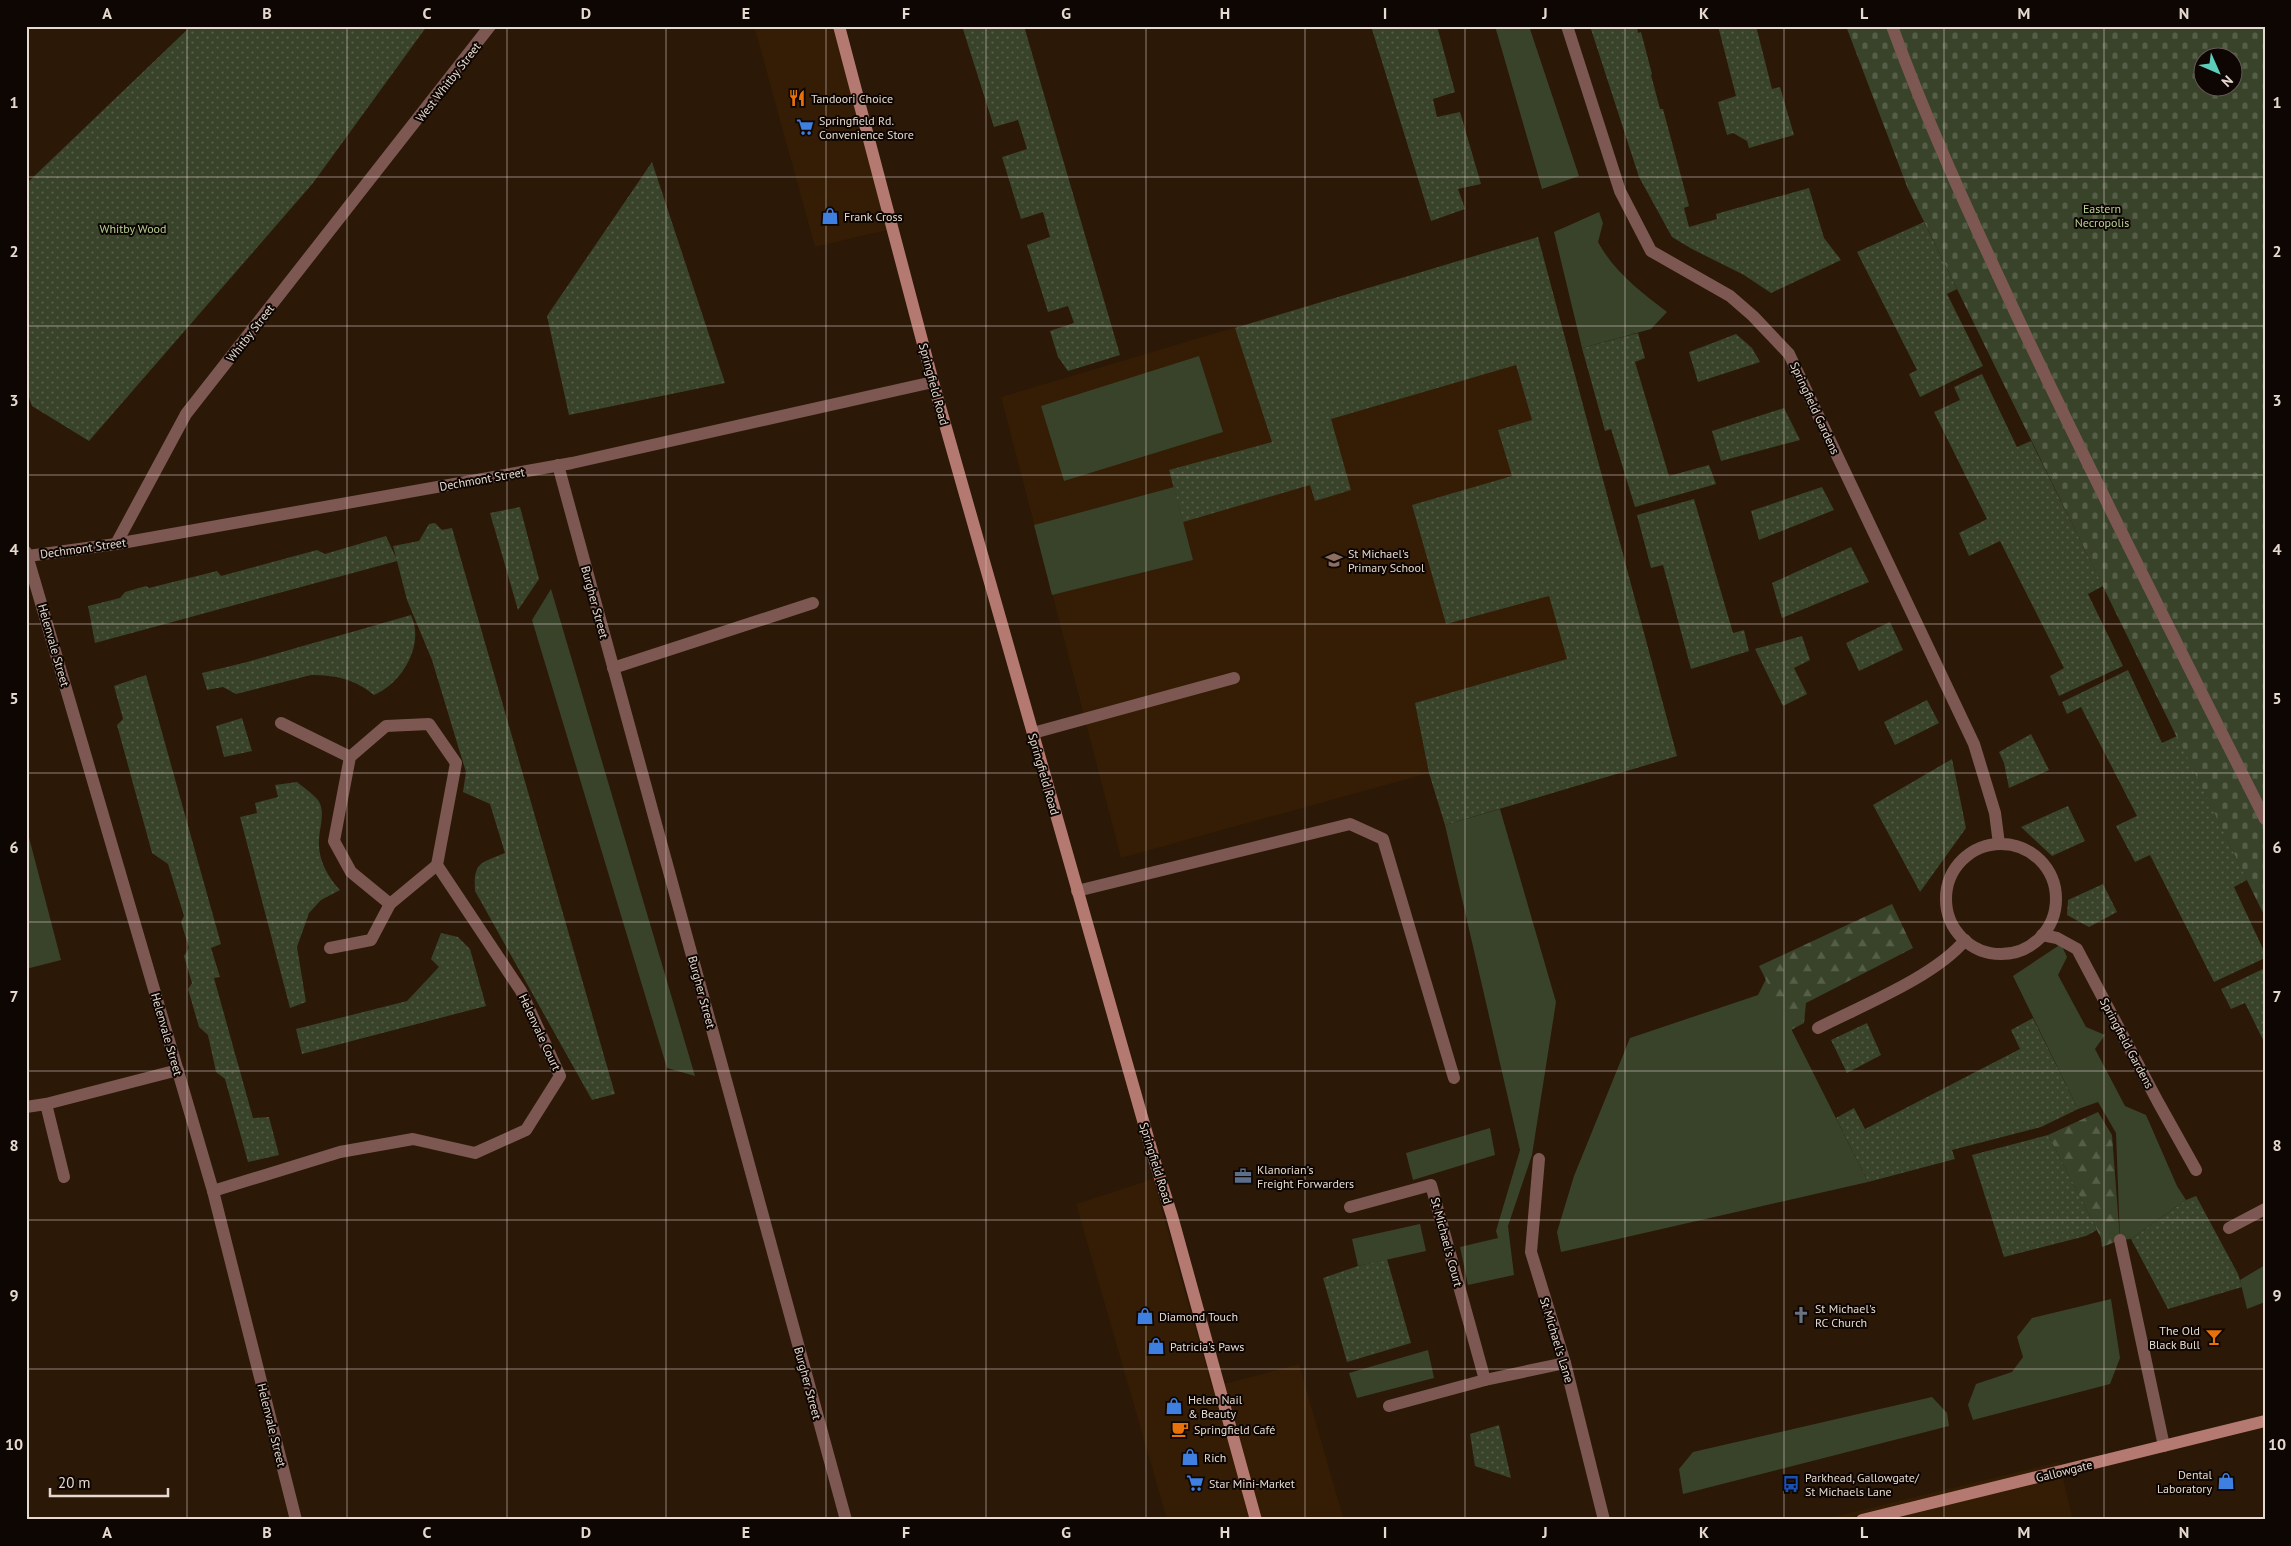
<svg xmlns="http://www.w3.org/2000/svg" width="2291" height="1546" font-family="'PT Sans',sans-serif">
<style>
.built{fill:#341c05}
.grass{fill:#39432a}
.forest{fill:url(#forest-firs)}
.cemetery{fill:url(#cemetery-stones);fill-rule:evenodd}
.park{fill:url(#park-dots)}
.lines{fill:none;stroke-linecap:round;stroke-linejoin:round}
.lane{stroke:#7d5852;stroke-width:12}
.street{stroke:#7d5852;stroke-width:12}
.secondary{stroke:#b47970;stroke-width:12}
.grid{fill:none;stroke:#e6d9cf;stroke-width:1;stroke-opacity:0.55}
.labels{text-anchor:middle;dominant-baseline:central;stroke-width:4;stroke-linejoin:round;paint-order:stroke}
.street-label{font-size:12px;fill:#e6d9cf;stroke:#0d0602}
.poi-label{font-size:12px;fill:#e6d9cf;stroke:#0d0602;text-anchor:start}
.park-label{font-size:12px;fill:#b7d096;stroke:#0d0602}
.neatline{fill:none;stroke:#e6d9cf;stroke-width:2}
.grid-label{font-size:16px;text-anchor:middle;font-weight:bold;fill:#e6d9cf}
</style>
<defs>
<pattern id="forest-firs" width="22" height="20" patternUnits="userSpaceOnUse" patternTransform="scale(1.25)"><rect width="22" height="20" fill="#39432a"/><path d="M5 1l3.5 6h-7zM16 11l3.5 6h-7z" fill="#565e48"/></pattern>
<pattern id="cemetery-stones" width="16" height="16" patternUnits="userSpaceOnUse" patternTransform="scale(1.25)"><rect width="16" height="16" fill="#39432a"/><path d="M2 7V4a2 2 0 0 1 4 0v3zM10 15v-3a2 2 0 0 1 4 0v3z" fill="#565e48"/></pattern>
<pattern id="park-dots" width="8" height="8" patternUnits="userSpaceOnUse" patternTransform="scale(1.25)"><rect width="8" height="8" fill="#39432a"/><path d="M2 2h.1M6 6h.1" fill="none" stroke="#565e48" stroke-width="1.8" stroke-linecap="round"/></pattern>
</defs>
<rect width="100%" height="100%" fill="#2b1807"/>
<!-- built -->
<g class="built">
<path d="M 754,26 L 835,26 L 887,230 L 815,247 Z"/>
<path d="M 1538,237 L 1677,756 L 1445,825 L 1429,773 L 1121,858 L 1001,397 Z"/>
<path d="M 1153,1179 L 1212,1387 L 1299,1364 L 1344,1520 L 1167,1520 L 1076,1204 Z"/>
<path d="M 2059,1462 L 2073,1520 L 1821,1520 Z"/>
</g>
<!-- grass -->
<g class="grass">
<path d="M 1495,26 L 1529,26 L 1579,176 L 1542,189 Z"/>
<path d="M 1599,212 L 1603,223 L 1598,242 C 1615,273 1640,291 1667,312 L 1651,329 L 1582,348 L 1554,232 Z"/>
<path d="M 1199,356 L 1223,432 L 1064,481 L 1041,406 Z"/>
<path d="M 1174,487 L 1193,560 L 1052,595 L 1034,525 Z"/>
<path d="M 551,589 L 695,1076 L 667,1068 L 532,620 Z"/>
<path d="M 1500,809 L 1556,1002 L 1532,1155 L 1508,1226 L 1514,1275 L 1468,1285 L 1460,1247 L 1498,1238 L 1496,1231 L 1520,1150 L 1445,825 Z"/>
<path d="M 26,826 L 61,960 L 26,969 Z"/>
<path d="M 2061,944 L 2067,957 L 2058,975 L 2086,1027 L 2105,1035 L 2095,1049 L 2125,1106 L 2146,1115 L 2177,1186 L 2186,1200 L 2131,1239 L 2120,1240 L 2116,1133 L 2098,1102 L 2078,1109 L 2013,976 Z"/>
<path d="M 1766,979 L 1868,1182 L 1561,1252 L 1557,1232 L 1574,1176 L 1630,1038 L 1758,995 Z"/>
<path d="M 1490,1128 L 1495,1155 L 1413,1180 L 1406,1153 Z"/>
<path d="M 1420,1224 L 1426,1251 L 1358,1266 L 1352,1239 Z"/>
<path d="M 2265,1265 L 2265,1302 L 2247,1309 L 2240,1280 Z"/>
<path d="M 2111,1299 L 2120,1358 L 2110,1384 L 1973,1420 L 1968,1405 L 1976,1384 L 2012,1372 L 2023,1357 L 2017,1337 L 2032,1318 Z"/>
<path d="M 1428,1350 L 1434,1378 L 1357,1398 L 1349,1373 Z"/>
<path d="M 1932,1397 L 1947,1413 L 1949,1426 L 1683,1494 L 1679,1469 L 1693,1452 Z"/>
</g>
<!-- forest -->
<g class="forest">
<path d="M 1892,904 L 1913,948 L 1806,1003 L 1804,1023 L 1791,1030 L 1759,966 Z"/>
<path d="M 2098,1112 L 2112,1135 L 2120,1240 L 2102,1247 L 2101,1238 L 2048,1135 Z"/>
</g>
<!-- cemetery -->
<path class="cemetery" d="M 1846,26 L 2265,26 L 2265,917 L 1908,189 ZM 2204,58 L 2234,58 L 2234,88 L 2204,88 Z"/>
<!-- park -->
<g class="park">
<path d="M 191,26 L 427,26 L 313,183 L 89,441 L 32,406 L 26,389 L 26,184 Z"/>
<path d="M 962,26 L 1024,26 L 1120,355 L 1068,371 L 1058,357 L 1050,331 L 1074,323 L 1068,306 L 1048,312 L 1027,245 L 1050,237 L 1043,212 L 1021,219 L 1002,157 L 1027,149 L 1018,120 L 994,127 Z"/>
<path d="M 1371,26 L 1437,26 L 1455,92 L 1433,99 L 1437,117 L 1460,112 L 1481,184 L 1458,189 L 1465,209 L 1431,221 Z"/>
<path d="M 1590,26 L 1637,26 L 1638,33 L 1641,32 L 1652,74 L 1651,75 L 1660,109 L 1663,109 L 1689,206 L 1684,208 L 1689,227 L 1717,219 L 1716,214 L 1809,188 L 1824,238 L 1841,260 L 1771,293 L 1744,275 L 1692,249 L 1672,237 L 1639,177 Z"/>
<path d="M 1718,26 L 1756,26 L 1772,89 L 1780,87 L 1794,135 L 1749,148 L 1747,141 L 1733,133 L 1727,135 L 1718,102 L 1736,96 Z"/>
<path d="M 652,162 L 725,383 L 569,415 L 547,316 Z"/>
<path d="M 1924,222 L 1957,289 L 1947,294 L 1983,366 L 1920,397 L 1909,374 L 1917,370 L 1857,252 Z"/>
<path d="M 1538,237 L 1677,756 L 1445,825 L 1429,773 L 1415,703 L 1567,659 L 1549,596 L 1446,624 L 1412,505 L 1512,476 L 1498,430 L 1532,420 L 1516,365 L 1331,419 L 1351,490 L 1315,501 L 1310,485 L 1183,522 L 1169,470 L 1272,442 L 1235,328 Z"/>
<path d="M 1638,333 L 1645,358 L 1635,362 L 1669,476 L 1709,465 L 1716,484 L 1635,507 L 1611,429 L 1605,431 L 1582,348 Z"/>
<path d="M 1736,334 L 1752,348 L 1760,362 L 1698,382 L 1689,352 Z"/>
<path d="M 1982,374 L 2017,447 L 2031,441 L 2103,586 L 2088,594 L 2123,666 L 2059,696 L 2050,676 L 2064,668 L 2000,541 L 1969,556 L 1959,533 L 1987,519 L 1934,412 L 1960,400 L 1954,387 Z"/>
<path d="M 1784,408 L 1800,440 L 1721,461 L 1712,431 Z"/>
<path d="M 1822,487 L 1834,510 L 1759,540 L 1751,511 Z"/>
<path d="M 1694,499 L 1733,633 L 1744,630 L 1749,651 L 1691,669 L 1663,565 L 1651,568 L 1637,515 Z"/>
<path d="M 520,507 L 539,579 L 518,610 L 490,513 Z"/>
<path d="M 435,523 L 442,530 L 452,528 L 615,1094 L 592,1100 L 475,891 C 473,861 482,863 505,853 L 490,804 L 463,792 L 466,772 L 458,746 L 432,660 L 407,600 L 397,561 L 95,643 L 88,606 L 120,598 L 125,592 L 146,586 L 149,588 L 217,571 L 221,576 L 317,550 L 325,554 L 386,536 L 396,558 L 393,546 L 419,541 L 429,524 Z"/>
<path d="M 1851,547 L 1869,582 L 1782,618 L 1772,583 Z"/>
<path d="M 411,615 C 425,645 402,683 374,695 C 355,679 335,675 311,675 L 236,694 L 223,687 L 207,690 L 202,673 L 247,662 Z"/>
<path d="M 1890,622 L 1903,650 L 1859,671 L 1846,643 Z"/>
<path d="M 1802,636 L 1810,660 L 1794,668 L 1807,694 L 1783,706 L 1755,649 Z"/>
<path d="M 2128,670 L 2162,743 L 2177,736 L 2247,880 L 2234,887 L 2265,953 L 2265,958 L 2214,982 L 2150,855 L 2135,862 L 2116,826 L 2137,816 L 2081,707 L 2067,714 L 2062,702 Z"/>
<path d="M 146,675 L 221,944 L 211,948 L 220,977 L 214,978 L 253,1118 L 269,1117 L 279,1155 L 248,1162 L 225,1079 L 216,1072 L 208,1035 L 199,1027 L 188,989 L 192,983 L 184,956 L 189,948 L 181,922 L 184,916 L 168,864 L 152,853 L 117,725 L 123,719 L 114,686 Z"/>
<path d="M 1927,700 L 1939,723 L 1895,745 L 1884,722 Z"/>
<path d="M 242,718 L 252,751 L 224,757 L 216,726 Z"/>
<path d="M 2031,734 L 2049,770 L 2009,788 L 2004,763 L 1999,752 Z"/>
<path d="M 1952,759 L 1966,828 L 1920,892 L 1873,805 Z"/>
<path d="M 297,782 C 303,787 312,793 318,800 C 326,811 319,829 319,841 C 318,860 328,877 340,890 L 321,900 L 309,913 L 297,947 L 306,1002 L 290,1008 L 240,817 L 257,813 L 255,803 L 278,797 L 275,785 Z"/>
<path d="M 2068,806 L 2085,841 L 2052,856 L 2021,827 Z"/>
<path d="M 2103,884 L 2117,912 L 2089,927 L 2067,915 L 2068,900 Z"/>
<path d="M 441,933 L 458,937 L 470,949 L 486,1006 L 302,1054 L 296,1029 L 407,1001 L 439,967 L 431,959 Z"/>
<path d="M 2265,968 L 2265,1044 L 2245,1003 L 2231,1009 L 2221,989 Z"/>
<path d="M 2033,1018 L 2078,1109 L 2041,1127 L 1952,1150 L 1955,1159 L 1868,1182 L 1836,1118 L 1854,1108 L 1865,1129 L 2020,1049 L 2011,1030 Z"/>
<path d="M 1867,1023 L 1881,1055 L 1847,1073 L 1831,1040 Z"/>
<path d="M 2048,1135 L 2097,1230 L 2086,1236 L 2004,1257 L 1972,1155 Z"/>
<path d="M 2196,1196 L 2238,1274 L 2242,1287 L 2168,1309 L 2131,1239 L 2186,1200 Z"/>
<path d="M 1387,1259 L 1411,1343 L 1347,1362 L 1323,1278 L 1358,1266 Z"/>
<path d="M 1499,1425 L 1511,1478 L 1475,1466 L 1470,1434 Z"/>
</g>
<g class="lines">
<!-- lane -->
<g class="lane">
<path d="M 1892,26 C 1930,130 1976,229 2023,329 C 2101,494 2183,656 2265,819"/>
<path d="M 613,668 L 813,603"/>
<path d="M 1033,733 L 1234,678"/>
<path d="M 1077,891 L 1350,824 L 1383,839 L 1454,1078"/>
<path d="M 46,1104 L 64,1177"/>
<path d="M 2229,1228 L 2265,1209"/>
<path d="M 2120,1240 L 2164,1446"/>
</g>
<!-- street -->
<g class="street">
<path d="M 1567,26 L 1620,191 L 1651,251 L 1730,296 L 1753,316 L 1789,354 L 1974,744 L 1995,813 L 1999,844"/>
<path d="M 558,465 L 846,1520"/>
<path d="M 116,544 L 186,414 L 490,26"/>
<path d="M 26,552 L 213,1191 L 296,1520"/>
<path d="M 28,556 L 116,544 L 572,463 L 933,382"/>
<path d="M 350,757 L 334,841 L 351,872 L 390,904 L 437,865"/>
<circle cx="2001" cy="899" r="55"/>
<path d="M 2042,935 L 2057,938 L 2077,949 L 2158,1102 L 2196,1170"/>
<path d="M 330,948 L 371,940 L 390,904"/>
<path d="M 1818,1028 C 1861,1006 1936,976 1965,940"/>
<path d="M 26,1107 L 46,1104 L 178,1070"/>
<path d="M 1539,1159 L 1531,1252 L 1565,1363 L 1604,1520"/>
<path d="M 213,1191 L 340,1152 L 413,1139 L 475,1153 L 526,1130 L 560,1076 L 521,991 L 437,865 L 456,763 L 429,724 L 386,726 L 350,757 L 281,723"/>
<path d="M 1350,1207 L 1431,1185 L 1485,1380 L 1389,1406"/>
<path d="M 1485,1380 L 1565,1363"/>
</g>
<!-- secondary -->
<g class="secondary">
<path d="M 839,26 L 933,382 L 1154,1159 L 1172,1216 L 1256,1520"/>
<path d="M 1862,1520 L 2265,1421"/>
</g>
</g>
<!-- grid -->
<path class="grid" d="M 187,26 L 187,1520M 347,26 L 347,1520M 507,26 L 507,1520M 666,26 L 666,1520M 826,26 L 826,1520M 986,26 L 986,1520M 1146,26 L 1146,1520M 1305,26 L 1305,1520M 1465,26 L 1465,1520M 1625,26 L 1625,1520M 1784,26 L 1784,1520M 1944,26 L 1944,1520M 2104,26 L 2104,1520M 26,177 L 2265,177M 26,326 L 2265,326M 26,475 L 2265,475M 26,624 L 2265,624M 26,773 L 2265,773M 26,922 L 2265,922M 26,1071 L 2265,1071M 26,1220 L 2265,1220M 26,1369 L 2265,1369"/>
<!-- icons -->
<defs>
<g id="restaurant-bare" transform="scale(1.35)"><path d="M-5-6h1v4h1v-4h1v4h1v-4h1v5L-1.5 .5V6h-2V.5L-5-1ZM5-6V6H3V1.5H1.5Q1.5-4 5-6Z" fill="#e8710a" stroke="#0d0602" stroke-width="2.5" paint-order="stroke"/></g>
<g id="supermarket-bare" transform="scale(1.35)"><path d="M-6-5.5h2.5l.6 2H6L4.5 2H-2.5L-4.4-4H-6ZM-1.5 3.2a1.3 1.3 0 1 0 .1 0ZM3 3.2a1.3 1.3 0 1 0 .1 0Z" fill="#3f7fe0" stroke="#0d0602" stroke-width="2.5" paint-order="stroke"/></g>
<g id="shop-bare" transform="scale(1.35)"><path d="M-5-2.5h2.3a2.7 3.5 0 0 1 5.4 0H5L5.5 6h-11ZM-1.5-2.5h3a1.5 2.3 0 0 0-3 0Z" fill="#3f7fe0" stroke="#0d0602" stroke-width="2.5" paint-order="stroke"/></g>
<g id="school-bare" transform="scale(1.35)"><path d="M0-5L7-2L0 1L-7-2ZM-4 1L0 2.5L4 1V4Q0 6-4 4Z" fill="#8d6e63" stroke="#0d0602" stroke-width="2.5" paint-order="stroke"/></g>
<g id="office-bare" transform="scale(1.35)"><path d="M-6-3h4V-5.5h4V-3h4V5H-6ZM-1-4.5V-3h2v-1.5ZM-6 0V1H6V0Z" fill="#5c6f8a" stroke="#0d0602" stroke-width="2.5" paint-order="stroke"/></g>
<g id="church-bare" transform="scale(1.35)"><path d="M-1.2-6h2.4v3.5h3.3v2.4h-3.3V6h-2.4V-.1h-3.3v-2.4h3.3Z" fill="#6b7280" stroke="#0d0602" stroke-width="2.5" paint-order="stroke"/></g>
<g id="bar-bare" transform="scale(1.35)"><path d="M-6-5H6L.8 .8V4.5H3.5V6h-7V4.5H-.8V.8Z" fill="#e8710a" stroke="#0d0602" stroke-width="2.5" paint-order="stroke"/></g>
<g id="cafe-bare" transform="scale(1.35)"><path d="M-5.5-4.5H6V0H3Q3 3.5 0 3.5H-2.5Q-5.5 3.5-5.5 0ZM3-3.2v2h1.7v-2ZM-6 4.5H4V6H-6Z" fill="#e8710a" stroke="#0d0602" stroke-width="2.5" paint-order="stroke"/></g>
<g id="bus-bare" transform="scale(1.35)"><path d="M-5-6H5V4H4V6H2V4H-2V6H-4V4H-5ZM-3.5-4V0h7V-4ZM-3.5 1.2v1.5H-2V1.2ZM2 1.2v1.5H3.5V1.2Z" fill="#1a4fb4" stroke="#0d0602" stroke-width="2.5" paint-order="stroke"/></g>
</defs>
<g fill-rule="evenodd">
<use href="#restaurant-bare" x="797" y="98"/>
<use href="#supermarket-bare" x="805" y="127"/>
<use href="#shop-bare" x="830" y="216"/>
<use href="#school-bare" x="1334" y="560"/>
<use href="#office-bare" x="1243" y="1176"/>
<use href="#church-bare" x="1801" y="1315"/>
<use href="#shop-bare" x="1145" y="1316"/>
<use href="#bar-bare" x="2214" y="1337"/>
<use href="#shop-bare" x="1156" y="1346"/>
<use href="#shop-bare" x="1174" y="1406"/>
<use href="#cafe-bare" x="1180" y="1429"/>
<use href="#shop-bare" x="1190" y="1457"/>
<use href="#shop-bare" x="2226" y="1481"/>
<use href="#supermarket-bare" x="1195" y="1483"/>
<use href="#bus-bare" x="1791" y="1484"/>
</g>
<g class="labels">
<!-- street labels -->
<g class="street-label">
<text transform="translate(448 82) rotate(-52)">West Whitby Street</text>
<text transform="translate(250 333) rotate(-52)">Whitby Street</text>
<text transform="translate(934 384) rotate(75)">Springfield Road</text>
<text transform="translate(1815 408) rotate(65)">Springfield Gardens</text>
<text transform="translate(482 479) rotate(-10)">Dechmont Street</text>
<text transform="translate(83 548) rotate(-8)">Dechmont Street</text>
<text transform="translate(595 602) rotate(75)">Burgher Street</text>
<text transform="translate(54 645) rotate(74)">Helenvale Street</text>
<text transform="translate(1044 774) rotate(74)">Springfield Road</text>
<text transform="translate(702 992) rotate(75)">Burgher Street</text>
<text transform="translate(540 1032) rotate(65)">Helenvale Court</text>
<text transform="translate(167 1034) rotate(74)">Helenvale Street</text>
<text transform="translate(2127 1043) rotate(62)">Springfield Gardens</text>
<text transform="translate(1156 1163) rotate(73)">Springfield Road</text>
<text transform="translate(1447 1242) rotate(75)">St Michael's Court</text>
<text transform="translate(1557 1340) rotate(73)">St Michael's Lane</text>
<text transform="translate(808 1383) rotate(75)">Burgher Street</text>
<text transform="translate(272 1425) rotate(76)">Helenvale Street</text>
<text transform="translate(2064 1471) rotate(-14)">Gallowgate</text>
</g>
<!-- poi labels -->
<g class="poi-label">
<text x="811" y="98">Tandoori Choice</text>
<text x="819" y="120">Springfield Rd.<tspan x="819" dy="14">Convenience Store</tspan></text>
<text x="844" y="216">Frank Cross</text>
<text x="1348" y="553">St Michael's<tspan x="1348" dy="14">Primary School</tspan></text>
<text x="1257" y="1169">Klanorian's<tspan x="1257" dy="14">Freight Forwarders</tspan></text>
<text x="1815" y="1308">St Michael's<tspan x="1815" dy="14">RC Church</tspan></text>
<text x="1159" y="1316">Diamond Touch</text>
<text x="2200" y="1330" text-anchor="end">The Old<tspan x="2200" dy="14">Black Bull</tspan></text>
<text x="1170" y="1346">Patricia's Paws</text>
<text x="1188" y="1399">Helen Nail<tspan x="1188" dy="14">&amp; Beauty</tspan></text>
<text x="1194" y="1429">Springfield Café</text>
<text x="1204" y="1457">Rich</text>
<text x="2212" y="1474" text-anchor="end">Dental<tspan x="2212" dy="14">Laboratory</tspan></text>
<text x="1805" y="1477">Parkhead, Gallowgate/<tspan x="1805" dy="14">St Michaels Lane</tspan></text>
<text x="1209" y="1483">Star Mini-Market</text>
</g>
<!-- park labels -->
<g class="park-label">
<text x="2102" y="208">Eastern<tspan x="2102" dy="14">Necropolis</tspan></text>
<text x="133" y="228">Whitby Wood</text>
</g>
</g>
<!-- border -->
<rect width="2291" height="1546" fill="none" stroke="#0d0602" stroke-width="55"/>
<!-- north arrow -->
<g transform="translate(2218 72) rotate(135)"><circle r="24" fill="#0d0602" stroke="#645a54"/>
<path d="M0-4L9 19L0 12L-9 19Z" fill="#5dceb9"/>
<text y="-8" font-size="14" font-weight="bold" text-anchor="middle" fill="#e6d9cf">N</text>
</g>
<!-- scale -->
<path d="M50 1488v8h118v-8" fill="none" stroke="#e6d9cf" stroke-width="2.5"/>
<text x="58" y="1488" font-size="15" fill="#e6d9cf" stroke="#0d0602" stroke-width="4" paint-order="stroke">20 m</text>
<rect x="28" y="28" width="2236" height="1490" class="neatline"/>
<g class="grid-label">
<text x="107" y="19">A</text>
<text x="267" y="19">B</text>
<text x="427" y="19">C</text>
<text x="586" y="19">D</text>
<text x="746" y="19">E</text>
<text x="906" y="19">F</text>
<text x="1066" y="19">G</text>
<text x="1225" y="19">H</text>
<text x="1385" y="19">I</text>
<text x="1545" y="19">J</text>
<text x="1704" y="19">K</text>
<text x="1864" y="19">L</text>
<text x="2024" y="19">M</text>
<text x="2184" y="19">N</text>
<text x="14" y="108">1</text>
<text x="2277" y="108">1</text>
<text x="14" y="257">2</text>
<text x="2277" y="257">2</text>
<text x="14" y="406">3</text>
<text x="2277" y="406">3</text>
<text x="14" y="555">4</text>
<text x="2277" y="555">4</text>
<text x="14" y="704">5</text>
<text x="2277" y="704">5</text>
<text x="14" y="853">6</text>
<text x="2277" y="853">6</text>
<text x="14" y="1002">7</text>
<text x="2277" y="1002">7</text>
<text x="14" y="1151">8</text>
<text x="2277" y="1151">8</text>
<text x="14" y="1301">9</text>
<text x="2277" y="1301">9</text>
<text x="14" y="1450">10</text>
<text x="2277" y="1450">10</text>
<text x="107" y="1538">A</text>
<text x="267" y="1538">B</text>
<text x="427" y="1538">C</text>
<text x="586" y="1538">D</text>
<text x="746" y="1538">E</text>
<text x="906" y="1538">F</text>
<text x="1066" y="1538">G</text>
<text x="1225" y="1538">H</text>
<text x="1385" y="1538">I</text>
<text x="1545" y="1538">J</text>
<text x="1704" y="1538">K</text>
<text x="1864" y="1538">L</text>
<text x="2024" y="1538">M</text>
<text x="2184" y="1538">N</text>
</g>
</svg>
